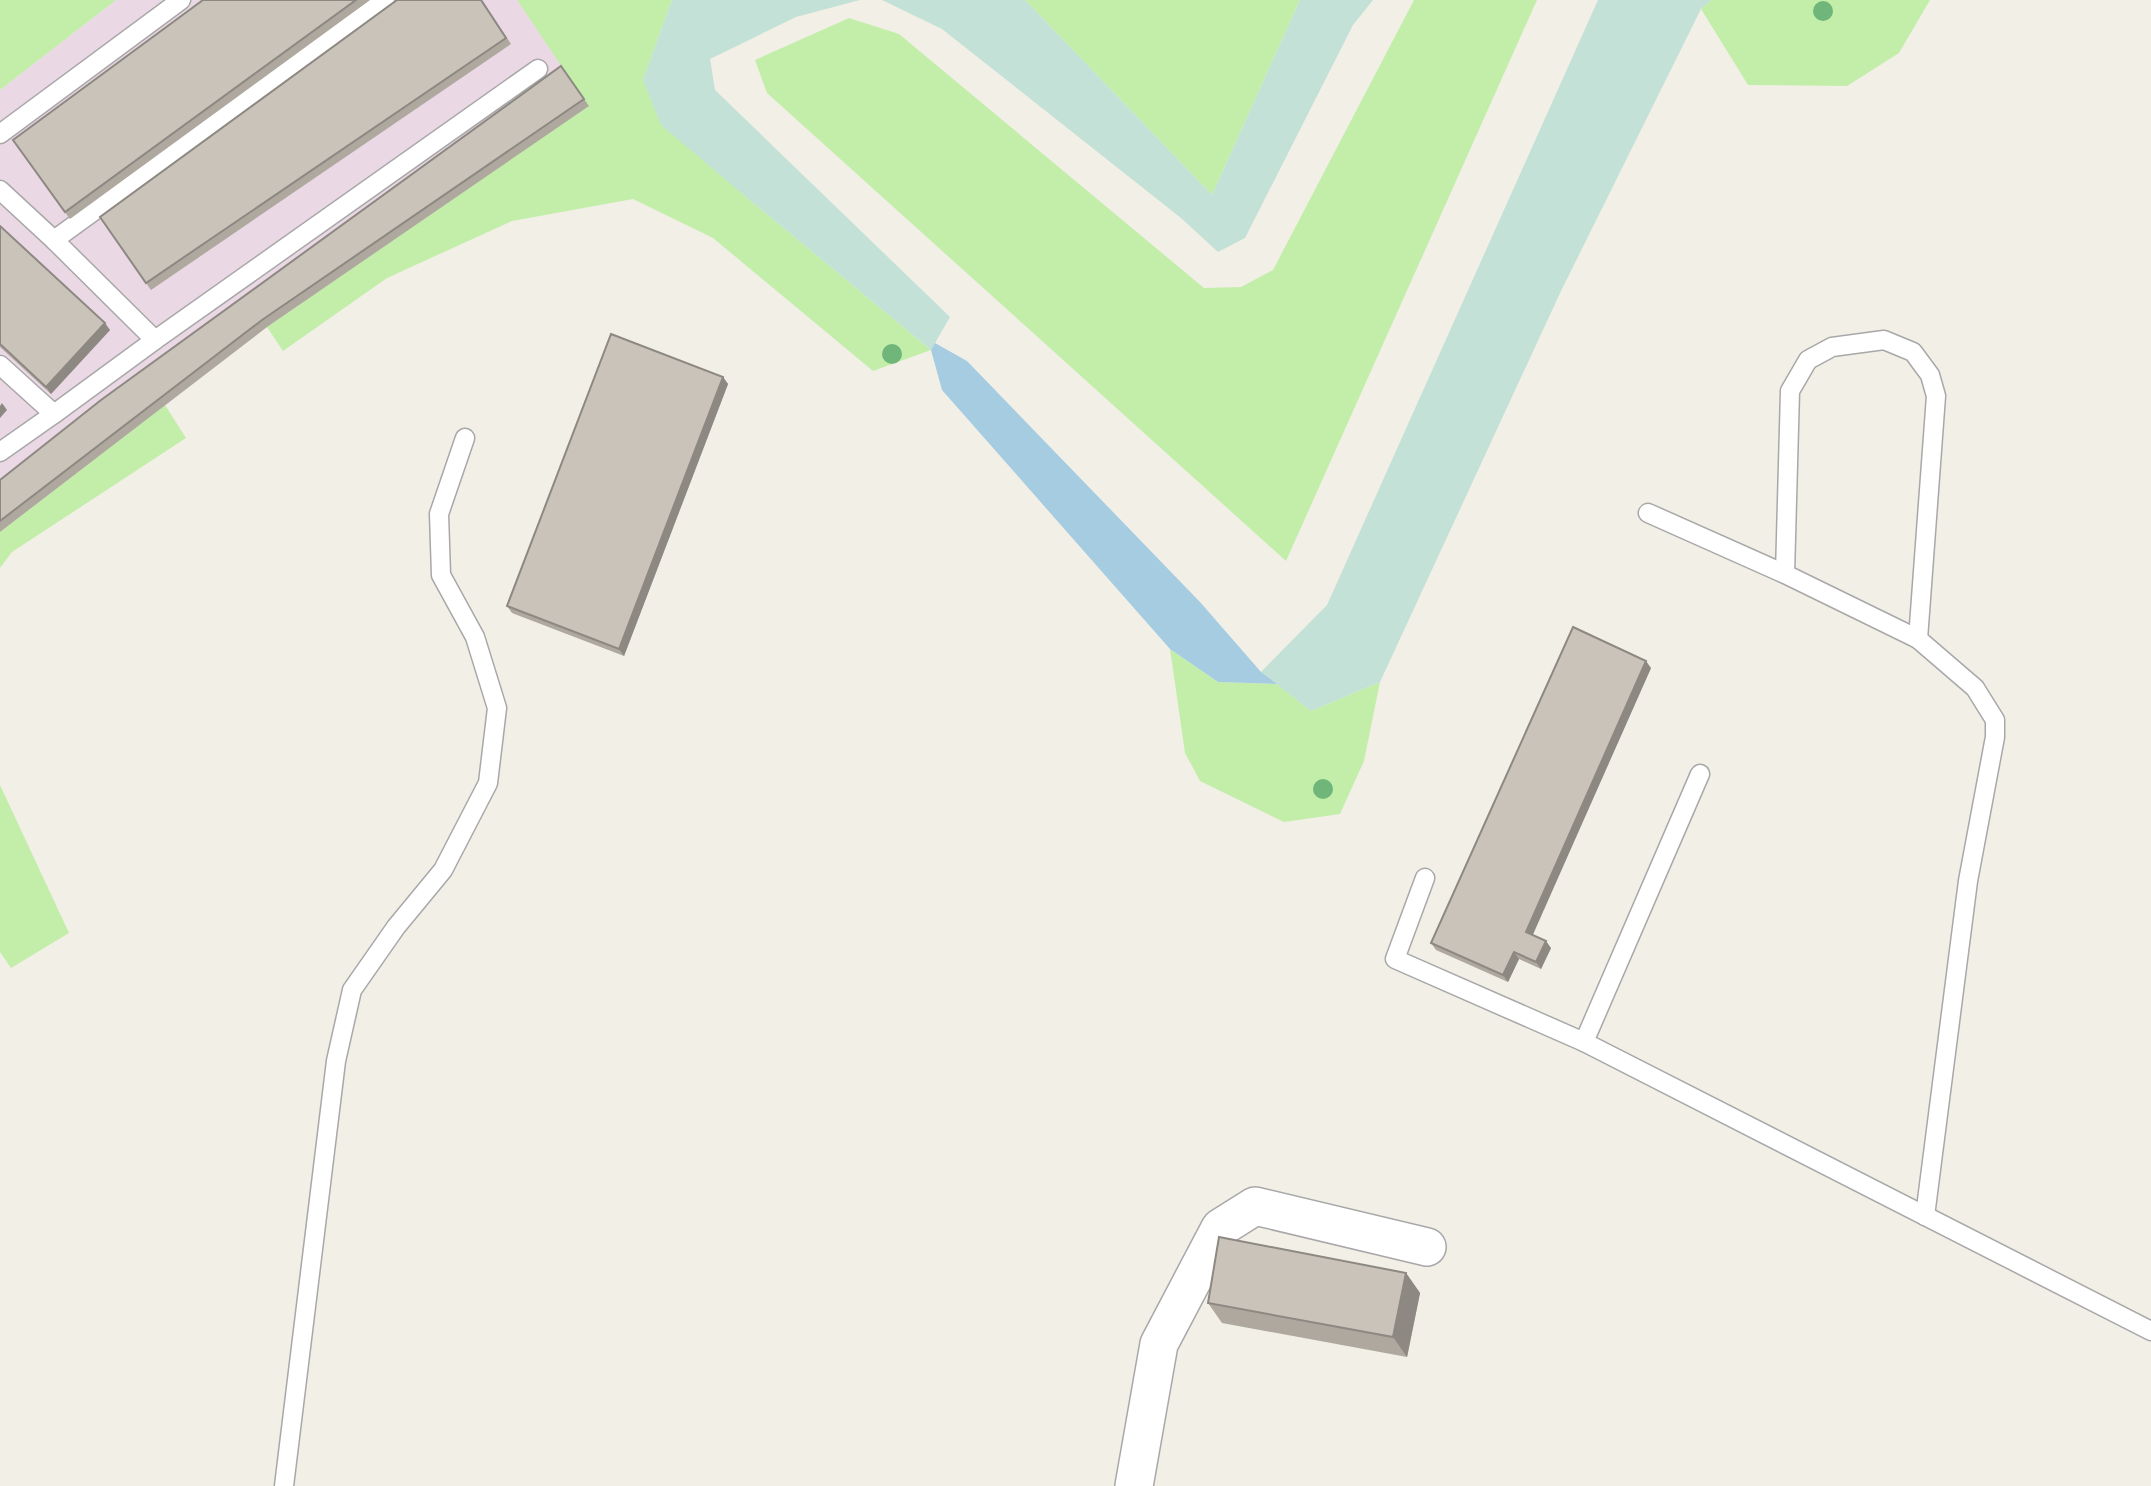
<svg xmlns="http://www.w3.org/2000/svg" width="2151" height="1486" font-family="Barlow,sans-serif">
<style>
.industrial{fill:#ebd8e5}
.grass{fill:#c3eeaa}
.wetland{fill:#c3e1d6}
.water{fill:#a5cce1}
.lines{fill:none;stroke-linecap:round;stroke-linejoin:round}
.lane-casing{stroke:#a8a8a8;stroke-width:21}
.street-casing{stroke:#a8a8a8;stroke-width:40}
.lane{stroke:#fff;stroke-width:18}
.street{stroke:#fff;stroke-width:37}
.tree{fill:#70b67a}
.wall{fill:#aea89f}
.shaded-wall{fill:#8d8882}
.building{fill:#cac3b9;stroke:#8d8882;stroke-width:2}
</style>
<rect width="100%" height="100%" fill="#f2efe7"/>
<!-- industrial -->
<path class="industrial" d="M 116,0 L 517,0 L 589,106 L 267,327 L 0,532 L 0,90 Z"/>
<!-- grass -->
<g class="grass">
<path d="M 0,0 L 116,0 L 0,90 Z"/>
<path d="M 517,0 L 672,0 L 643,80 L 745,196 L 931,350 L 873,371 L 713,238 L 633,199 L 512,221 L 387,278 L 283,351 L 267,327 L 588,106 Z"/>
<path d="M 1025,0 L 1300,0 L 1212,195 Z"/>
<path d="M 1414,0 L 1537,0 L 1286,561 L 767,93 L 755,60 L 849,18 L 899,34 L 1204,288 L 1241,287 L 1273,270 Z"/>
<path d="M 1711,0 L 1930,0 L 1899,53 L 1847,86 L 1748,85 L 1701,9 Z"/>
<path d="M 165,405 L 186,438 L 12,552 L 0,568 L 0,532 Z"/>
<path d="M 1170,649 L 1218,682 L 1277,684 L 1311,711 L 1380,682 L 1364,761 L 1340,814 L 1284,822 L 1200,781 L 1185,753 Z"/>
<path d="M 0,785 L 69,933 L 11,968 L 0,952 Z"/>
</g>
<!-- wetland -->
<g class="wetland">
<path d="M 672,0 L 860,0 L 796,17 L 710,59 L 715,90 L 950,317 L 931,350 L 745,196 L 661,125 L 643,80 Z"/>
<path d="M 882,0 L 1025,0 L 1212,195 L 1300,0 L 1373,0 L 1353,25 L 1245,238 L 1218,252 L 1181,218 L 942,29 Z"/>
<path d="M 1598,0 L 1711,0 L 1701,9 L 1561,291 L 1380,682 L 1311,711 L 1261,672 L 1327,605 Z"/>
</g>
<!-- water -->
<path class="water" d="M 935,343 L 967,361 L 1200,602 L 1261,672 L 1277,684 L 1218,682 L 1170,649 L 942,390 L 931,350 Z"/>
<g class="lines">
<!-- lane casing -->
<g class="lane-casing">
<g id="lane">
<path d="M 0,134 L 181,0"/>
<path d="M 0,190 L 54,240 L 155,340 L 538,69"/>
<path d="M 54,240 L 385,0"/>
<path d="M 0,365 L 54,414 L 155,340"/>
<path d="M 0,452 L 54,414"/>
<path d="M 1648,513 L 1785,574 L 1918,639 L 1975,688 L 1995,720 L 1995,737 L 1968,881 L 1925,1216"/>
<path d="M 1785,574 L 1790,391 L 1808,360 L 1832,347 L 1884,340 L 1913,352 L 1930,375 L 1936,396 L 1918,639"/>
<path d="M 1700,774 L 1584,1042 L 2151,1331"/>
<path d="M 1425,878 L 1395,959 L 1584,1042"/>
<path d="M 284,1486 L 336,1061 L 352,990 L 396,927 L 443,870 L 488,783 L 497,708 L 475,637 L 441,575 L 439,514 L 465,438"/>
</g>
</g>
<!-- street casing -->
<g class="street-casing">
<path id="street" d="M 1134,1486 L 1159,1344 L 1220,1228 L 1255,1206 L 1427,1247"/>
</g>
<!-- lane -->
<use href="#lane" class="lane"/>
<!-- street -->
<use href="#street" class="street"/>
</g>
<!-- trees -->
<g class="tree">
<circle cx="1823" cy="11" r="10"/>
<circle cx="892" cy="354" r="10"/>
<circle cx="1323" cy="789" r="10"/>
</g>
<!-- wall -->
<g class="wall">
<path d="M 203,0 L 370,0 L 70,219 L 13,140 Z"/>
<path d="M 482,0 L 511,44 L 151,290 L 100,217 Z"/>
<path d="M 561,66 L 589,106 L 267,327 L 0,532 L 0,480 Z"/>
<path d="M 0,226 L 110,330 L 51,394 L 0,347 Z"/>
<path d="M 723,377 L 728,384 L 624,656 L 512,613 L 507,606 Z"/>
<path d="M 1651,668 L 1532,935 L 1551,948 L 1541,969 L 1519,959 L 1508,982 L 1436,950 L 1431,943 Z"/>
<path d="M 1406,1273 L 1420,1293 L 1407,1357 L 1222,1323 L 1208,1303 Z"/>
</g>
<!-- shaded-wall -->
<g class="shaded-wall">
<path d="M 105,323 L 110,330 L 51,394 L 46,387 Z"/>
<path d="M 723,377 L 728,384 L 624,656 L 619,649 Z"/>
<path d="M 2,403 L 7,410 L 0,418 L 0,406 Z"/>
<path d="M 1646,661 L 1651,668 L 1531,939 L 1526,932 Z"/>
<path d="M 1546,941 L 1551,948 L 1541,969 L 1536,962 Z"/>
<path d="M 1514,952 L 1519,959 L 1508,982 L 1503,975 Z"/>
<path d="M 1406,1273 L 1420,1293 L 1407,1357 L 1393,1337 Z"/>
</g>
<!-- building -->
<g class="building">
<path d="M 203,0 L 356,0 L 65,212 L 13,140 Z"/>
<path d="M 397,0 L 481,0 L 506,38 L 146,283 L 100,217 Z"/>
<path d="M 561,66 L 584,99 L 262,320 L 0,521 L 0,480 L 101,400 Z"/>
<path d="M 0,226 L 105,323 L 46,387 L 0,344 Z"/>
<path d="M 611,334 L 723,377 L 619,649 L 507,606 Z"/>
<path d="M 1573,627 L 1646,661 L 1526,932 L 1546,941 L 1536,962 L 1514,952 L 1503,975 L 1431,943 Z"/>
<path d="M 1219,1237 L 1406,1273 L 1393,1337 L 1208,1303 Z"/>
</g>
</svg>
